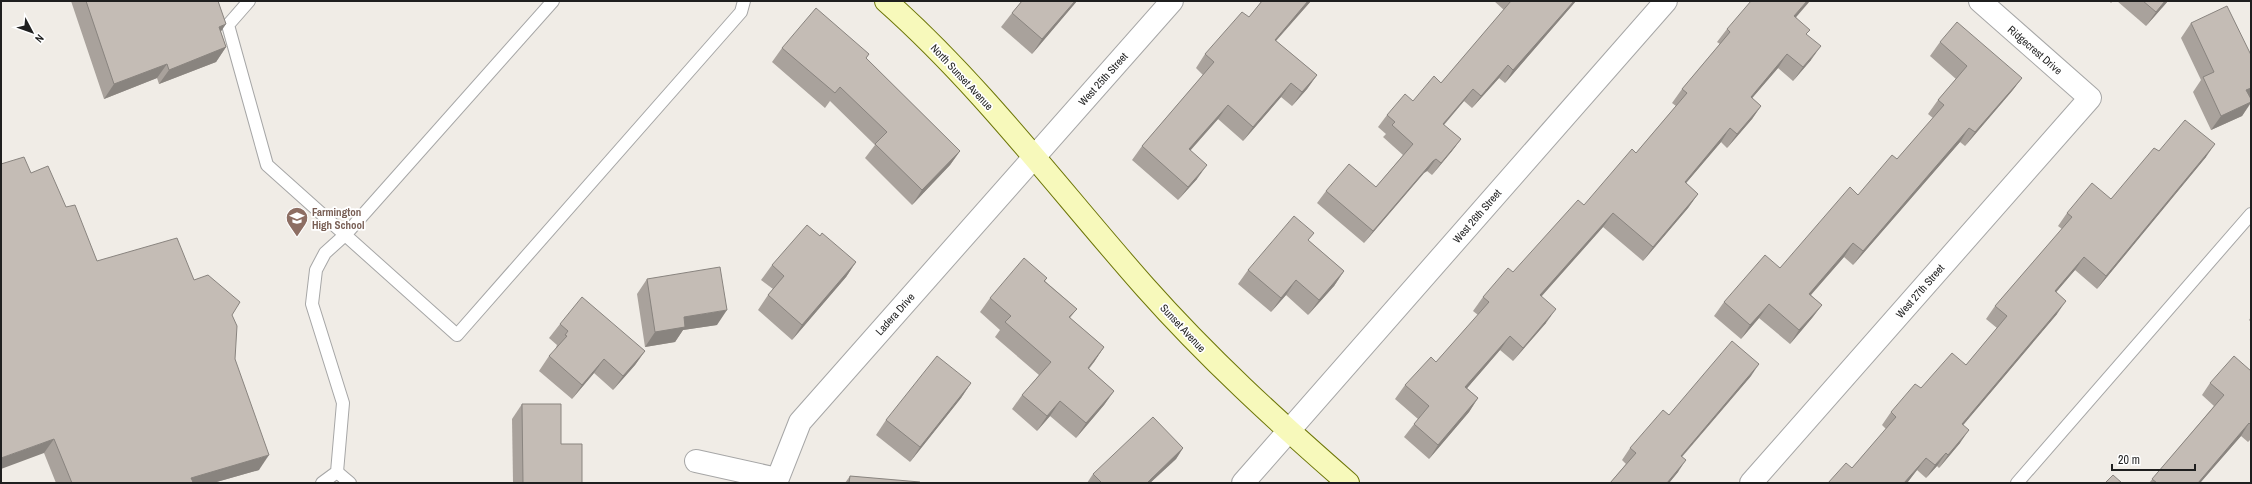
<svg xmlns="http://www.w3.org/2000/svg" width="2252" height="484" font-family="'Archivo Narrow',sans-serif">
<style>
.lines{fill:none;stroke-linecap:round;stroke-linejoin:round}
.lane-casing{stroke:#a6a6a6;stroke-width:14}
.street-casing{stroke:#a6a6a6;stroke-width:24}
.secondary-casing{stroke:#6d7607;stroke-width:24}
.lane{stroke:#fff;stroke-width:12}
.street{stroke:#fff;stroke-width:22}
.secondary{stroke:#f7f9bb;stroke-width:22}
.wall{fill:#a9a29c}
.shaded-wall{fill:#89847f}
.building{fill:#c4bcb5;stroke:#89847f}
.labels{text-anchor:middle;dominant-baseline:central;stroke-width:3.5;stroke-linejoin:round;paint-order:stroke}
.street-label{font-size:11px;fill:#1f1f1f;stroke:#fff}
.education-label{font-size:11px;font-weight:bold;fill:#785e54;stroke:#fff;text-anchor:start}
</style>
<rect width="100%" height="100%" fill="#f0ece6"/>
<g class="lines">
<!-- lane casing -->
<g class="lane-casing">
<g id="lane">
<path d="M 249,1 L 228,25 L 267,165 L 457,335 L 741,12 L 744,1"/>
<path d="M 337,472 L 350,483"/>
<path d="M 322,483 L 337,472 L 343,403 L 312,304 L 316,270 L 325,253 L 346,234 L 553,1"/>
<path d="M 2017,483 L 2251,214"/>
</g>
</g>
<!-- street casing -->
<g class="street-casing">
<g id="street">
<path d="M 696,461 L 777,479"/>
<path d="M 776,483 L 800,422 L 1172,1"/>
<path d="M 1243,483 L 1666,1"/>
<path d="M 1751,483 L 2090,98 L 1980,1"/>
</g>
</g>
<!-- secondary casing -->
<g class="secondary-casing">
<path id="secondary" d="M 886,1 C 982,86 1060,191 1145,287 C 1208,358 1277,421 1348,483"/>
</g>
<!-- lane -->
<use href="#lane" class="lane"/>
<!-- street -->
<use href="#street" class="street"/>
<!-- secondary -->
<use href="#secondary" class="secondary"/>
</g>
<!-- wall -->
<g class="wall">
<path d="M 71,1 L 218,1 L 221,32 L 226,47 L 216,62 L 159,84 L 157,78 L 104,99 Z"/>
<path d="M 1022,1 L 1077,1 L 1032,54 L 1001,27 L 1012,13 Z"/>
<path d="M 1262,1 L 1311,1 L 1276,41 L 1317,75 L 1307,89 L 1292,106 L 1281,97 L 1243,141 L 1218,119 L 1190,151 L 1197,179 L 1178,200 L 1132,160 L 1142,146 L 1203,75 L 1196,68 L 1205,54 L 1249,17 Z"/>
<path d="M 1494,1 L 1576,1 L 1505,83 L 1499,78 L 1472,108 L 1464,101 L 1444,125 L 1461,139 L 1452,151 L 1432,175 L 1427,171 L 1424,173 L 1364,243 L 1317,203 L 1326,191 L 1376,187 L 1403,155 L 1383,137 L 1386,134 L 1378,127 L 1387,115 L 1413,101 L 1441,83 L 1504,10 Z"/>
<path d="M 2109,1 L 2113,1 L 2111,3 Z"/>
<path d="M 2117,1 L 2168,1 L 2146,26 Z"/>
<path d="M 1796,17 L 1806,34 L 1811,60 L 1793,81 L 1778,68 L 1752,98 L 1761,106 L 1752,119 L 1727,148 L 1721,142 L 1686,183 L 1698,194 L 1688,208 L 1643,261 L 1603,227 L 1541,297 L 1546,323 L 1513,361 L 1500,350 L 1467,388 L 1478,398 L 1469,412 L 1429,459 L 1404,437 L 1418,419 L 1395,399 L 1405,385 L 1436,362 L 1478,315 L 1473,311 L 1483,297 L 1513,272 L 1584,205 L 1636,153 L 1676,106 L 1672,103 L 1682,89 L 1720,44 L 1717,42 L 1727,29 Z"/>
<path d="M 2191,23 L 2251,55 L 2251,97 L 2250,98 L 2251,99 L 2251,103 L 2242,116 L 2211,130 L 2193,92 L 2201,80 L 2181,38 Z"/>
<path d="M 1940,42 L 2022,78 L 2012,91 L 1965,146 L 1960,142 L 1853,265 L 1844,257 L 1811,295 L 1822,305 L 1812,318 L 1790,344 L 1759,318 L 1741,339 L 1714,316 L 1724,302 L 1780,268 L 1858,195 L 1897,159 L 1933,118 L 1928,114 L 1938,100 L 1956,79 L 1930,56 Z"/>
<path d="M 782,48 L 869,54 L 866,58 L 960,151 L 950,165 L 912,205 L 865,158 L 875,145 L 830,101 L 825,108 L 772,62 Z"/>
<path d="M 2159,151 L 2206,157 L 2097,289 L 2075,270 L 2056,292 L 2057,314 L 1963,425 L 1960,443 L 1939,468 L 1937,466 L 1926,478 L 1917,470 L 1907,483 L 1828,483 L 1852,468 L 1886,429 L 1882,425 L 1891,412 L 1921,388 L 1966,365 L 1997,328 L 1986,319 L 1995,306 L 2062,229 L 2058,226 L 2067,213 L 2111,199 Z"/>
<path d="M 31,173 L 66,207 L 97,261 L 194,280 L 232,315 L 235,359 L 259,470 L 213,483 L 56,483 L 44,453 Z"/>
<path d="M 1314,233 L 1308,240 L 1344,271 L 1334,286 L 1308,315 L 1286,295 L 1271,312 L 1238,284 L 1248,270 Z"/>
<path d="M 820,236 L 856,262 L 846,277 L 792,340 L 758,310 L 768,295 L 773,289 L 761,280 L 772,265 Z"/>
<path d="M 1047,278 L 1045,281 L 1077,309 L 1070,318 L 1104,347 L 1094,362 L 1089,369 L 1114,391 L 1104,405 L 1076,438 L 1050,416 L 1037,431 L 1012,409 L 1022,395 L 1039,375 L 995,337 L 1000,330 L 980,312 L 990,298 Z"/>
<path d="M 647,279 L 717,325 L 683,330 L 675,342 L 645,347 L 637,294 Z"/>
<path d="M 2251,317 L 2251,322 L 2249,320 Z"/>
<path d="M 560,324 L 645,351 L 635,365 L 613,390 L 594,373 L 572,399 L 539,371 L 549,356 L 555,350 L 557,345 L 549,338 Z"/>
<path d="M 2251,371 L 2251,439 L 2248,442 L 2241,436 L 2200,483 L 2149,483 L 2214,406 L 2202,395 L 2210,383 Z"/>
<path d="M 1751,376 L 1682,457 L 1678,472 L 1669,483 L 1610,483 L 1626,464 L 1622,460 L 1630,448 L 1669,415 Z"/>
<path d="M 971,383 L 961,398 L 910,462 L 876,435 L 886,420 Z"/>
<path d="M 522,404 L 561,444 L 582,483 L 513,483 L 512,419 Z"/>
<path d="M 1183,448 L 1176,459 L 1150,483 L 1087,483 L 1093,474 Z"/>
<path d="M 850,476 L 920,483 L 845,483 Z"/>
</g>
<!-- shaded-wall -->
<g class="shaded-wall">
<path d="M 1075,1 L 1077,1 L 1032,54 L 1042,39 Z"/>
<path d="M 1308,1 L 1311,1 L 1265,53 L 1275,40 Z"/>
<path d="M 1574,1 L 1576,1 L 1505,83 L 1513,70 Z"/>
<path d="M 1807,1 L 1810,1 L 1785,30 L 1794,16 Z"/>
<path d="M 2165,1 L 2168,1 L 2146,26 L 2156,12 Z"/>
<path d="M 226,24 L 216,39 L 219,27 Z"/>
<path d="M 1821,46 L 1811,60 L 1793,81 L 1803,67 Z"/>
<path d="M 226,47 L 216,62 L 159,84 L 169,70 Z"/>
<path d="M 1787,54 L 1778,68 L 1741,111 L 1751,97 Z"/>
<path d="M 167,64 L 157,78 L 104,99 L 114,84 Z"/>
<path d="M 1508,65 L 1499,78 L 1472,108 L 1481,96 Z"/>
<path d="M 1317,75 L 1307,89 L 1292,106 L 1302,92 Z"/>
<path d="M 2022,78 L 2012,91 L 1965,146 L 1975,132 Z"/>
<path d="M 1291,83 L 1281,97 L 1243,141 L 1253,127 Z"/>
<path d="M 2251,88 L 2251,97 L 2236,105 L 2246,90 Z"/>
<path d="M 1473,89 L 1464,101 L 1434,136 L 1443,124 Z"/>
<path d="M 2251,102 L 2242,116 L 2211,130 L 2221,116 Z"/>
<path d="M 1228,105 L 1218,119 L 1179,163 L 1189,149 Z"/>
<path d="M 1761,106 L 1752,119 L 1727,148 L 1737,134 Z"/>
<path d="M 1730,128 L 1721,142 L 1675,196 L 1685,182 Z"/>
<path d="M 1969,128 L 1960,142 L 1853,265 L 1863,251 Z"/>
<path d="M 1461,139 L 1452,151 L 1432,175 L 1441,163 Z"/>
<path d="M 2215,144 L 2206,157 L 2097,289 L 2106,276 Z"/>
<path d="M 960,151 L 950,165 L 912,205 L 922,190 Z"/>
<path d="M 1436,159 L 1427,171 L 1424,173 L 1364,243 L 1373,231 L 1433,161 Z"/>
<path d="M 1207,165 L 1197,179 L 1178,200 L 1188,187 Z"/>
<path d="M 1698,194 L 1688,208 L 1643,261 L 1653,247 Z"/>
<path d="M 1613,213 L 1603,227 L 1530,309 L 1540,295 Z"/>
<path d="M 1853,243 L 1844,257 L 1800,307 L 1809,294 Z"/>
<path d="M 2084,257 L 2075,270 L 2046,304 L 2055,291 Z"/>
<path d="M 856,262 L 846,277 L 792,340 L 802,325 Z"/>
<path d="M 1344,271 L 1334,286 L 1308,315 L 1319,300 Z"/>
<path d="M 1296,280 L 1286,295 L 1271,312 L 1281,298 Z"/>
<path d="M 2066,301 L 2057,314 L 1953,437 L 1962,424 Z"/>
<path d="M 1769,304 L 1759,318 L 1741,339 L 1750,325 Z"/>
<path d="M 1822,305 L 1812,318 L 1790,344 L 1799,330 Z"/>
<path d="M 1556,309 L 1546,323 L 1513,361 L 1523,348 Z"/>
<path d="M 727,310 L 717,325 L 683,330 L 675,342 L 645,347 L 655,332 L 684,317 Z"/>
<path d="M 1510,336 L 1500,350 L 1456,401 L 1465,387 Z"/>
<path d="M 1104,347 L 1094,362 L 1077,382 L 1088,368 Z"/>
<path d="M 645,351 L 635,365 L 613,390 L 623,376 Z"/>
<path d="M 604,359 L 594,373 L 572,399 L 582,385 Z"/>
<path d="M 1759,364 L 1751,376 L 1672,468 L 1681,456 Z"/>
<path d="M 971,383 L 961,398 L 910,462 L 920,447 Z"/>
<path d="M 1114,391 L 1104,405 L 1076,438 L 1086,423 Z"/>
<path d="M 1478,398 L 1469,412 L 1429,459 L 1438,445 Z"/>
<path d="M 1060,401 L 1050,416 L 1037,431 L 1047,416 Z"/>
<path d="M 2249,423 L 2241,436 L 2200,483 L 2198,483 Z"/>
<path d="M 1969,430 L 1960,443 L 1939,468 L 1948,455 Z"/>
<path d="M 54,439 L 44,453 L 1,469 L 1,458 Z"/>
<path d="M 1183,448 L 1176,459 L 1150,483 L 1147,483 Z"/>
<path d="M 1946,453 L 1937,466 L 1926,478 L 1935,465 Z"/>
<path d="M 269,455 L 259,470 L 213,483 L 187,483 L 191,478 Z"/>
<path d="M 1926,458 L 1917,470 L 1907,483 L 1904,483 Z"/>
<path d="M 1686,460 L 1678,472 L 1669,483 L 1667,483 Z"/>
</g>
<!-- building -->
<g class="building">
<path d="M 86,1 L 218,1 L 226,24 L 219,27 L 226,47 L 169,70 L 167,64 L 114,84 Z"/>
<path d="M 1022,1 L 1075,1 L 1042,39 L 1012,13 Z"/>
<path d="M 1262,1 L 1308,1 L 1275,40 L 1317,75 L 1302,92 L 1291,83 L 1253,127 L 1228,105 L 1189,149 L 1207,165 L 1188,187 L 1142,146 L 1214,62 L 1205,54 L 1242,12 L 1249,17 Z"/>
<path d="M 1511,1 L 1574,1 L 1513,70 L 1508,65 L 1481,96 L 1473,89 L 1443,124 L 1461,139 L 1441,163 L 1436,159 L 1433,161 L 1373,231 L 1326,191 L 1349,164 L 1376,187 L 1413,144 L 1392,125 L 1395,122 L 1387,115 L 1405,94 L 1413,101 L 1434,76 L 1441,83 Z"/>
<path d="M 1751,1 L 1807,1 L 1794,16 L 1810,30 L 1806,34 L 1821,46 L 1803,67 L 1787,54 L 1751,97 L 1761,106 L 1737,134 L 1730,128 L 1685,182 L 1698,194 L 1653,247 L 1613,213 L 1540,295 L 1556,309 L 1523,348 L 1510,336 L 1465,387 L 1478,398 L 1438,445 L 1414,424 L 1429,406 L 1405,385 L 1431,357 L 1436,362 L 1489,302 L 1483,297 L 1508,268 L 1513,272 L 1578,200 L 1584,205 L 1632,149 L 1636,153 L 1687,93 L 1682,89 L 1730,32 L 1727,29 Z"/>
<path d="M 2143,1 L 2165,1 L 2156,12 Z"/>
<path d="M 2227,6 L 2251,55 L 2251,88 L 2246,90 L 2251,99 L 2251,102 L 2221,116 L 2203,77 L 2214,72 L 2191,23 Z"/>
<path d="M 816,8 L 869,54 L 866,58 L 960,151 L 922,190 L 875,144 L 887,132 L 840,87 L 835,93 L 782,48 Z"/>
<path d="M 1957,22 L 2022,78 L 1975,132 L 1969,128 L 1863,251 L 1853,243 L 1809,294 L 1822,305 L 1799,330 L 1769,304 L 1750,325 L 1724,302 L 1765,255 L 1780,268 L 1850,187 L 1858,195 L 1892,155 L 1897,159 L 1944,105 L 1938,100 L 1967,66 L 1940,42 Z"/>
<path d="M 2185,120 L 2215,144 L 2106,276 L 2084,257 L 2055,291 L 2066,301 L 1962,424 L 1969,430 L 1948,455 L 1946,453 L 1935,465 L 1926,458 L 1904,483 L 1828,483 L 1846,463 L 1852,468 L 1896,417 L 1891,412 L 1915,384 L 1921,388 L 1952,353 L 1966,365 L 2007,316 L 1995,306 L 2072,217 L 2067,213 L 2092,183 L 2111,199 L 2154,148 L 2159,151 Z"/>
<path d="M 24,157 L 31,173 L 48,166 L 66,207 L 75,205 L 97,261 L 177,238 L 194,280 L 208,275 L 240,302 L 232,315 L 237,326 L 235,359 L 269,455 L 191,478 L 193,482 L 190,483 L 72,483 L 54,439 L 1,458 L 1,164 Z"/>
<path d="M 1294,216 L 1314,233 L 1308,240 L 1344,271 L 1319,300 L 1296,280 L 1281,298 L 1248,270 Z"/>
<path d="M 807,225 L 820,236 L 822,233 L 856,262 L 802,325 L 768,295 L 784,276 L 772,265 Z"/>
<path d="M 1024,258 L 1047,278 L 1044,281 L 1077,309 L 1069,317 L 1104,347 L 1088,368 L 1114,391 L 1086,423 L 1060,401 L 1047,416 L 1022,395 L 1051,362 L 1005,322 L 1011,316 L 990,298 Z"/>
<path d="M 720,267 L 727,310 L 684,317 L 685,327 L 655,332 L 647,279 Z"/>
<path d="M 582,297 L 645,351 L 623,376 L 604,359 L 582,385 L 549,356 L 567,336 L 565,335 L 568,331 L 560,324 Z"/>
<path d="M 1732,341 L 1759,364 L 1681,456 L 1686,460 L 1667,483 L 1610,483 L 1636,453 L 1630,448 L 1663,410 L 1669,415 Z"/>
<path d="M 937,356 L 971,383 L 920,447 L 886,420 Z"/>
<path d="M 2234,356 L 2251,371 L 2251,425 L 2249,423 L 2198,483 L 2157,483 L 2152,479 L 2224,395 L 2210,383 Z"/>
<path d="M 522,404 L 561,404 L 561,444 L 582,444 L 582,483 L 523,483 Z"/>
<path d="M 1153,417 L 1183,448 L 1148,482 L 1149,483 L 1102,483 L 1093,474 Z"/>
<path d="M 2113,475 L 2122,483 L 2105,483 Z"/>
<path d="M 850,476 L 920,482 L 920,483 L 849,483 Z"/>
</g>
<!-- icons -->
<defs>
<g id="school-pin" transform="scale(1.15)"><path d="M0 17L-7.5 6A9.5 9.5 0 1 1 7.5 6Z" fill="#8d6e63" stroke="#fff"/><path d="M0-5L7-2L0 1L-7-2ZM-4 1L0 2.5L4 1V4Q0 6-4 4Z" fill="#fff"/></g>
</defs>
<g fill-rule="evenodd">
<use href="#school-pin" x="297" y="218"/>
</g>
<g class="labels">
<!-- street labels -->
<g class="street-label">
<text transform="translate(2035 50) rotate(41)">Ridgecrest Drive</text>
<text transform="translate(962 77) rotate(47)">North Sunset Avenue</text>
<text transform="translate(1103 79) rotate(-48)">West 25th Street</text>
<text transform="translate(1477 216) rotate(-49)">West 26th Street</text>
<text transform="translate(1920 291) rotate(-49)">West 27th Street</text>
<text transform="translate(895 314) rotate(-48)">Ladera Drive</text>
<text transform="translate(1183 328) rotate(47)">Sunset Avenue</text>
</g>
<!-- education labels -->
<g class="education-label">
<text x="312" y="212">Farmington<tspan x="312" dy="13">High School</tspan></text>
</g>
</g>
<!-- border -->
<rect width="2252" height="484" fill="none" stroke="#1f1f1f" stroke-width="4"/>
<!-- north arrow -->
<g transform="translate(32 32) rotate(131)" stroke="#ffffff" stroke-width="3" paint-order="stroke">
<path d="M0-3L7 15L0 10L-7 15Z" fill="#1f1f1f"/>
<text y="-6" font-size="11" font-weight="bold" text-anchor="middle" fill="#1f1f1f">N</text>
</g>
<!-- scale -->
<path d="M2112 464v6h83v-6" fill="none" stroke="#1f1f1f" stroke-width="2"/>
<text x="2118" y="464" font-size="12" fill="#1f1f1f" stroke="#ffffff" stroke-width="3" paint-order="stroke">20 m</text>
</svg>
